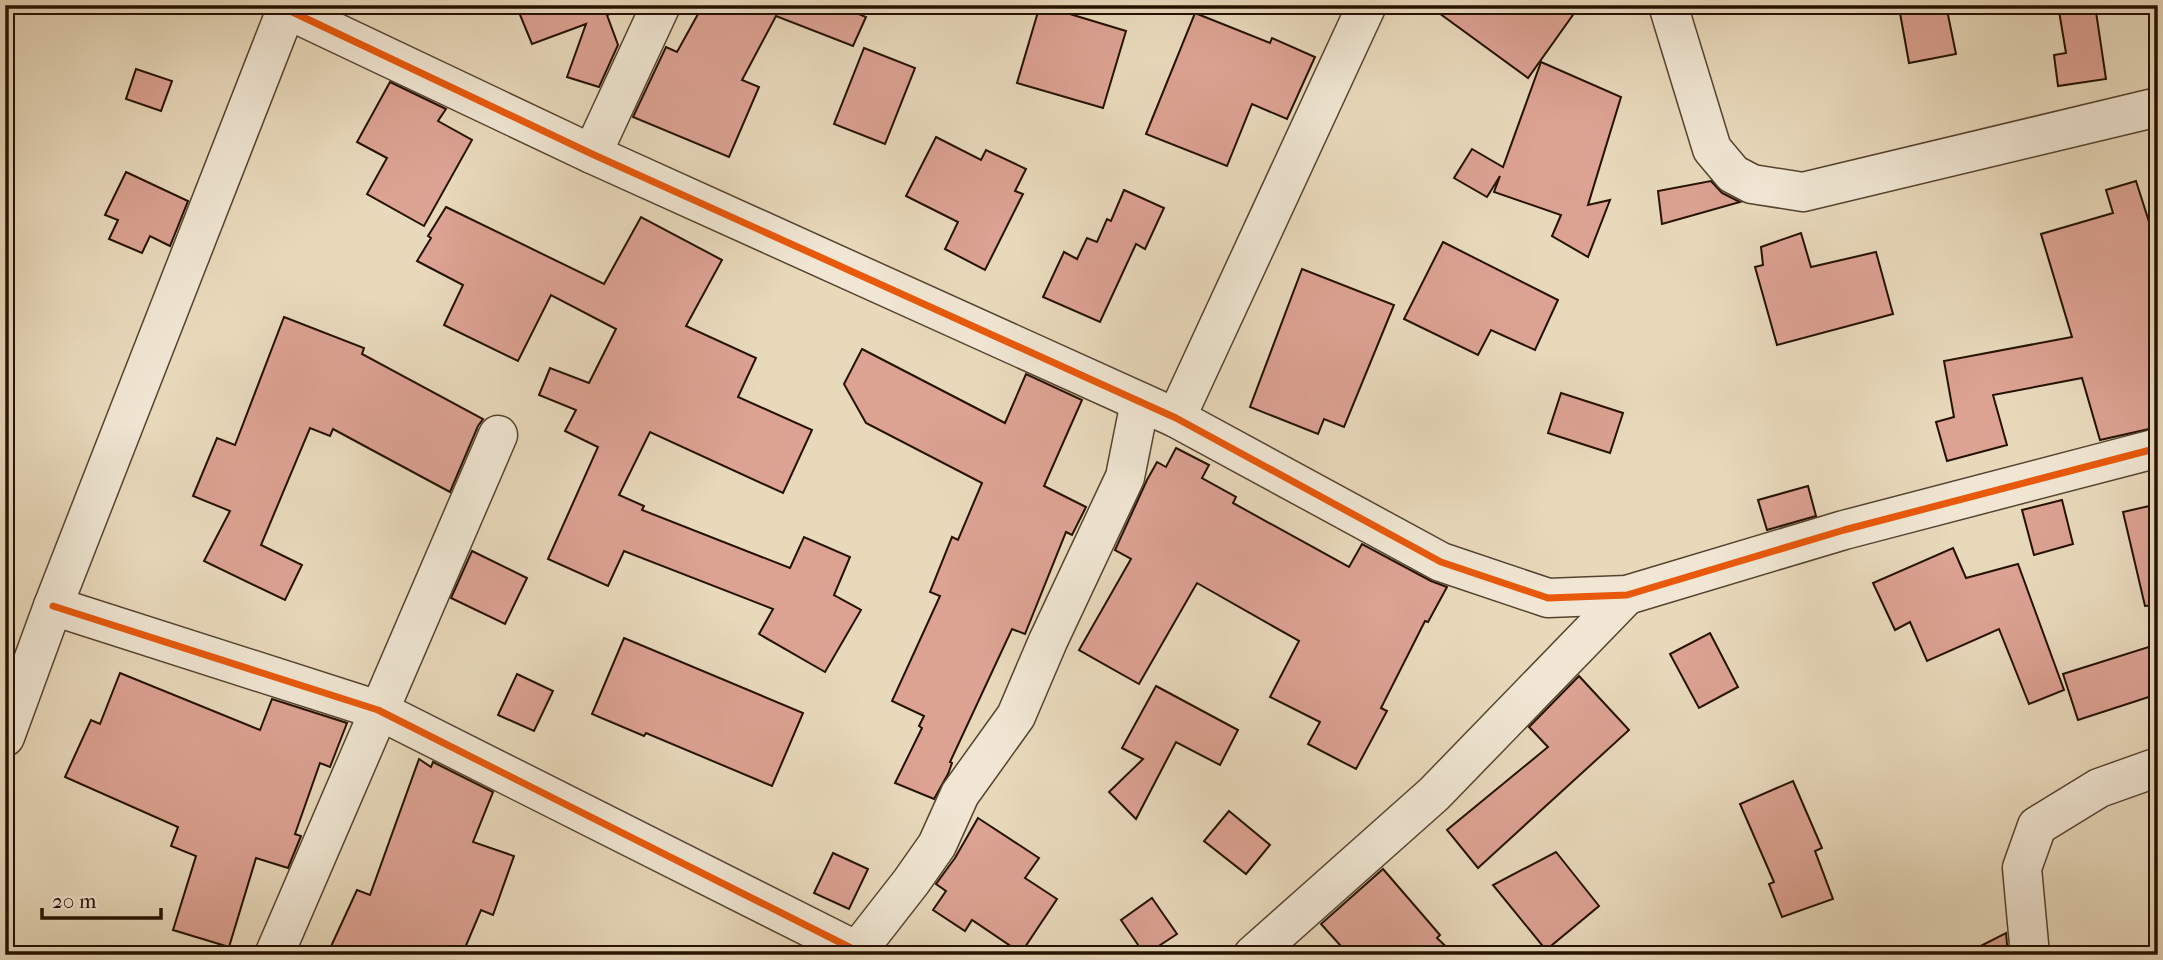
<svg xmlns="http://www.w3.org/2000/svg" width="2163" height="960" font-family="'IM FELL French Canon',serif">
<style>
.building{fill:#dca292;stroke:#251100;stroke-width:2}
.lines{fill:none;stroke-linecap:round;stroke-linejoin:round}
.minor-casing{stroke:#56432f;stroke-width:41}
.minor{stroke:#f0e6d3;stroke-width:38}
.cycleway-casing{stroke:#f0e6d3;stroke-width:11}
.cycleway{stroke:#e8590c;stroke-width:7}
</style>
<rect width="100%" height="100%" fill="#e8d9bb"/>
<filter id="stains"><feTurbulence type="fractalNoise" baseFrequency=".00286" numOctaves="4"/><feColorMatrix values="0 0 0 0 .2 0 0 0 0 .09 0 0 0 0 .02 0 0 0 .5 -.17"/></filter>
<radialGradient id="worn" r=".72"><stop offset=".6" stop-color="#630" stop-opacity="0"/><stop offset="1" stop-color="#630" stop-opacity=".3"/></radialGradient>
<!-- building -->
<g class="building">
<path d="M 516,5 L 626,5 L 627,8 L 607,15 L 618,45 L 599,87 L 567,77 L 586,24 L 532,44 Z"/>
<path d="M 703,5 L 837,5 L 866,17 L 853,46 L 776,16 L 742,80 L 759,87 L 729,157 L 633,117 L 666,47 L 677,52 Z"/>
<path d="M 1040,5 L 1126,31 L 1103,108 L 1017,83 Z"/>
<path d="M 1428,5 L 1580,5 L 1528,78 Z"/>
<path d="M 1946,5 L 1956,54 L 1909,63 L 1900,13 Z"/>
<path d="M 2058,5 L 2095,5 L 2106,79 L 2058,86 L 2054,55 L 2066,53 Z"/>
<path d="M 1195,13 L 1270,43 L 1272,38 L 1315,57 L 1287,119 L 1252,104 L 1227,166 L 1146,134 Z"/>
<path d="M 864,48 L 915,68 L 885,144 L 834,124 Z"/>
<path d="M 1541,62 L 1621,97 L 1588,205 L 1610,200 L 1588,257 L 1552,236 L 1561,215 L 1494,192 L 1500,176 L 1487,197 L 1454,178 L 1472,149 L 1503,167 Z"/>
<path d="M 136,69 L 172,81 L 161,111 L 126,99 Z"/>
<path d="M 390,82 L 446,109 L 438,121 L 472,140 L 424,226 L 367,194 L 387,158 L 357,142 Z"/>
<path d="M 936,137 L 981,160 L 986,150 L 1026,169 L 1015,191 L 1023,194 L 985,270 L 945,249 L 958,222 L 906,196 Z"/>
<path d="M 126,172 L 188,201 L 170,246 L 150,236 L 142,253 L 109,239 L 118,220 L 105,215 Z"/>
<path d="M 1711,181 L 1722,193 L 1740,202 L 1662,224 L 1658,191 Z"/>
<path d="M 2136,181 L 2158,250 L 2158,274 L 2149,277 L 2158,318 L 2158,427 L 2100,440 L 2082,378 L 1993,395 L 2007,445 L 1947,461 L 1936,422 L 1954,417 L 1944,361 L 2072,337 L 2041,234 L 2113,213 L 2106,190 Z"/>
<path d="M 1124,190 L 1164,208 L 1145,249 L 1136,244 L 1100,322 L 1043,297 L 1064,252 L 1077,259 L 1087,238 L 1097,242 L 1107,219 L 1111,221 Z"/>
<path d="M 446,207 L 604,284 L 641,217 L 722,260 L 686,326 L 756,358 L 738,397 L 812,430 L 783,493 L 650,432 L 619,495 L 644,506 L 642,510 L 790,568 L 804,537 L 850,557 L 834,595 L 861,610 L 825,672 L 759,634 L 773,609 L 624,551 L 608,586 L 548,559 L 598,447 L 565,431 L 576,410 L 539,395 L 550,368 L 589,383 L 616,329 L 551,295 L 518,361 L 444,325 L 463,285 L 417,261 L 431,238 L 428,236 Z"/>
<path d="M 1801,233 L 1811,267 L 1876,252 L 1893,314 L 1777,345 L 1755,267 L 1763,265 L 1761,247 Z"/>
<path d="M 1443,242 L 1558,300 L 1535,350 L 1491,330 L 1478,355 L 1404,319 Z"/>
<path d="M 1302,269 L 1394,305 L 1344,427 L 1324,419 L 1318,434 L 1250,407 Z"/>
<path d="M 284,317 L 364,348 L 362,354 L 483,419 L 478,426 L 450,492 L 333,429 L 330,436 L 310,428 L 261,545 L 302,565 L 285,600 L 204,561 L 230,511 L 193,496 L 217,438 L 235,445 Z"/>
<path d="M 862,349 L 1005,423 L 1026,374 L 1082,400 L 1044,486 L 1086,507 L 1072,535 L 1066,532 L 1025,634 L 1012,629 L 950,762 L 952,763 L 948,774 L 934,799 L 895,783 L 922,728 L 919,726 L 924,716 L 892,701 L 940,596 L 930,592 L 952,537 L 958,540 L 982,483 L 866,423 L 844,384 Z"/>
<path d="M 1561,393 L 1623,413 L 1610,453 L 1548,433 Z"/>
<path d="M 1176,448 L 1209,465 L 1202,478 L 1236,497 L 1233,503 L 1349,567 L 1362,544 L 1431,581 L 1447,587 L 1428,622 L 1425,621 L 1381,708 L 1387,711 L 1356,769 L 1308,744 L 1320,722 L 1270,697 L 1299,641 L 1197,583 L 1139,684 L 1079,650 L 1131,559 L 1115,550 L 1147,480 L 1157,462 L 1166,467 Z"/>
<path d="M 1808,486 L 1816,516 L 1767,530 L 1758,500 Z"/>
<path d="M 2062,500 L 2073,544 L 2034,555 L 2022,510 Z"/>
<path d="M 2158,504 L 2158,605 L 2145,606 L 2123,512 Z"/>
<path d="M 1953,548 L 1966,578 L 2018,564 L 2064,690 L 2029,704 L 1999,629 L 1927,661 L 1910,622 L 1895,630 L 1873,583 Z"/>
<path d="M 472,551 L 527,578 L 505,624 L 451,598 Z"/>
<path d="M 1710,633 L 1738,687 L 1699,708 L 1670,654 Z"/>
<path d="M 624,638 L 803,713 L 772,786 L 646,733 L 644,736 L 592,714 Z"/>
<path d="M 2158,644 L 2158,694 L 2078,720 L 2063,674 Z"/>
<path d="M 120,673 L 260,730 L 272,699 L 347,723 L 330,767 L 320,763 L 295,834 L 301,836 L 288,868 L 256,858 L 229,947 L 173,930 L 196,856 L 171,846 L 178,827 L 65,777 L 91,720 L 100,724 Z"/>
<path d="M 517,674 L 553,691 L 534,731 L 498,715 Z"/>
<path d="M 1579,676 L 1629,730 L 1478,868 L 1447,830 L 1548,747 L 1529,727 Z"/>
<path d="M 1156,686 L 1238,730 L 1220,765 L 1176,742 L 1136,819 L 1109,792 L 1143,759 L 1122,748 Z"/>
<path d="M 419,759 L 431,767 L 433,762 L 493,792 L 473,842 L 514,856 L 493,915 L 481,910 L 462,955 L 327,955 L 357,890 L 370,895 Z"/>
<path d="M 1793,781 L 1822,848 L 1815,851 L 1833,899 L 1782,917 L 1769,884 L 1774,882 L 1740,804 Z"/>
<path d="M 1229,811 L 1270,845 L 1246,874 L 1204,841 Z"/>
<path d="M 978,818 L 1039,858 L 1025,878 L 1057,899 L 1021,953 L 972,920 L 965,931 L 933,910 L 946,891 L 936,884 L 955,858 Z"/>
<path d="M 1556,852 L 1599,906 L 1546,950 L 1493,885 Z"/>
<path d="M 833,853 L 868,869 L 849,909 L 814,893 Z"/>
<path d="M 1383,869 L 1440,935 L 1437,938 L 1455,955 L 1349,955 L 1321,924 Z"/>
<path d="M 1152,898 L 1177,934 L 1145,955 L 1121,920 Z"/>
<path d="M 2006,933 L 2008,955 L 1963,955 Z"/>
</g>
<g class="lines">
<!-- minor casing -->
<g class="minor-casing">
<g id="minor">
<path d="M 1668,5 L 1712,149 L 1733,174 L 1752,184 L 1803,192 L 2158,107"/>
<path d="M 286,9 L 592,154 L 1176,418 L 1441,562 L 1548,598 L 1627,595 L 1844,530 L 2158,448"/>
<path d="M 592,154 L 661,5"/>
<path d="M 1176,418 L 1367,5"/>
<path d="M 53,606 L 378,710 L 857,951"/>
<path d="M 5,737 L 53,606 L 288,5"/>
<path d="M 274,955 L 498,435"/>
<path d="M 854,955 L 911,882 L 937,845 L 960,794 L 1016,716 L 1048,641 L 1125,477 L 1140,402"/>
<path d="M 1253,955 L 1434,794 L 1627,595"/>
<path d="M 2030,955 L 2022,868 L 2037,826 L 2099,788 L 2158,767"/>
</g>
</g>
<!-- minor -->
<use href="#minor" class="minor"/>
<!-- cycleway casing -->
<g class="cycleway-casing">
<g id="cycleway">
<path d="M 286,9 L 592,154 L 1176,418 L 1441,562 L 1548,598 L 1627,595 L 1844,530 L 2158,448"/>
<path d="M 53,606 L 378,710 L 857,951"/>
</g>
</g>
<!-- cycleway -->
<use href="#cycleway" class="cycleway"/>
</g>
<!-- margin -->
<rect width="2163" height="960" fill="none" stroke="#e8d9bb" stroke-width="28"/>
<rect x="7" y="7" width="2149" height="946" fill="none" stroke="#251100" stroke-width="3.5"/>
<rect x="14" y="14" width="2135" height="932" fill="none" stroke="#251100" stroke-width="2"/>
<!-- scale -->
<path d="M42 908v10h119v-10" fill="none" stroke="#251100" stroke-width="3.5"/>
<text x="52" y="908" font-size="21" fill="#251100" stroke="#f0e6d3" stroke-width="5" paint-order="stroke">20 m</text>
<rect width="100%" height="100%" filter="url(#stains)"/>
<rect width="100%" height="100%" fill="url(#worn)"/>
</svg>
